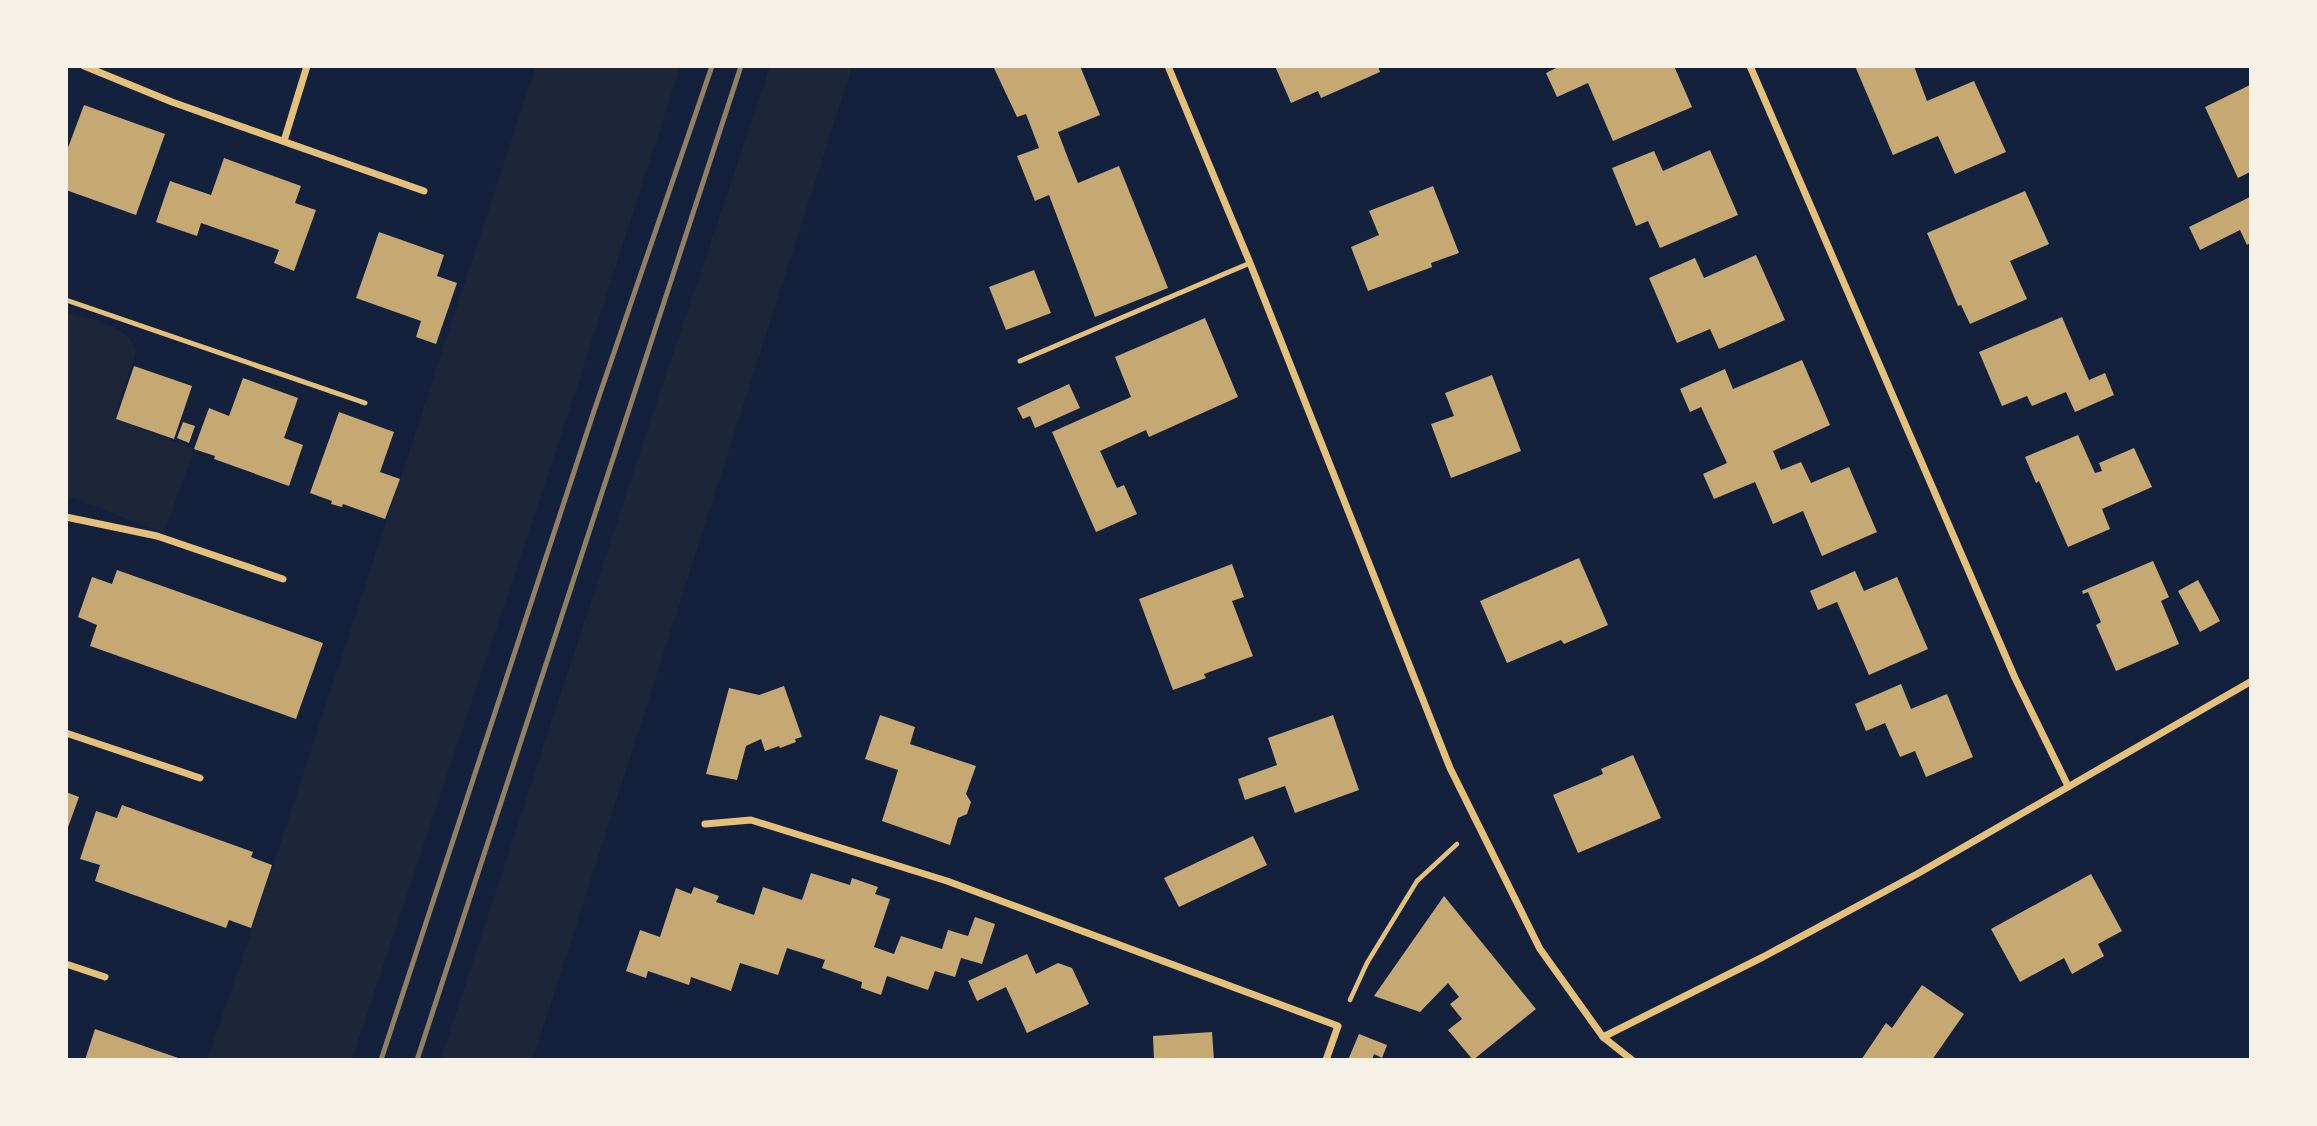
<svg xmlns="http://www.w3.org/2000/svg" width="2317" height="1126" font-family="Roboto,sans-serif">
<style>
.green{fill:#1d2539}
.building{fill:#c6a872}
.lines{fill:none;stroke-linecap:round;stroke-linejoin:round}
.path{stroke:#e5c07b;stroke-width:4.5}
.service{stroke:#e5c07b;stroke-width:5}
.minor{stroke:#e5c07b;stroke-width:7}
.rail{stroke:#918062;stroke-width:5}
</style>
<rect width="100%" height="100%" fill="#14213d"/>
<!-- green -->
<g class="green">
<path d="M 536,66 L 680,67 L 570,408 L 352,1059 L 207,1059 L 245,951 Z"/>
<path d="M 770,67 L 852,67 L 533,1059 L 441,1059 L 646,434 Z"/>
<path d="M 67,312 C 89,319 131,325 136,352 L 114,419 L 194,449 L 164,533 L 67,496 Z"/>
</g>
<!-- building -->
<g class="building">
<path d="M 993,66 L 1080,66 L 1100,115 L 1058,132 L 1069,161 L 1078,183 L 1119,166 L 1168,288 L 1095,317 L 1049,195 L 1035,201 L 1017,156 L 1039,148 L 1026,114 L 1017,117 Z"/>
<path d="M 1275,66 L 1378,66 L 1380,72 L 1321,98 L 1318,91 L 1291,103 Z"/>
<path d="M 1560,66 L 1674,66 L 1692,107 L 1613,141 L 1588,83 L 1557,97 L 1546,73 Z"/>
<path d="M 1855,66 L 1914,66 L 1927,101 L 1974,81 L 2006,152 L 1955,174 L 1938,136 L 1893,155 Z"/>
<path d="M 2250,85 L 2250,172 L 2238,178 L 2205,107 Z"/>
<path d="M 84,105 L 165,134 L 136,215 L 66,190 L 66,153 Z"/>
<path d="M 1710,150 L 1738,215 L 1660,248 L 1648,221 L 1636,226 L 1612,168 L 1654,151 L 1663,171 Z"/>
<path d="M 224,158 L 301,186 L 295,203 L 316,210 L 294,271 L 274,263 L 279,250 L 201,223 L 197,236 L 156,222 L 170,181 L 211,195 Z"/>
<path d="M 1433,186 L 1459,253 L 1431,263 L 1432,267 L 1368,291 L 1351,247 L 1379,235 L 1369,211 Z"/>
<path d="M 2025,191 L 2049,244 L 2010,261 L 2027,299 L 1970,324 L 1961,305 L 1958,306 L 1927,233 Z"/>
<path d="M 2250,197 L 2250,243 L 2247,245 L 2240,230 L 2200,250 L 2189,227 Z"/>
<path d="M 379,232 L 444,255 L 437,276 L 457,283 L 436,344 L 416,337 L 421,321 L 356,298 Z"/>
<path d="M 1756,255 L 1785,320 L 1719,349 L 1710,329 L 1677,343 L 1649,278 L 1695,258 L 1704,278 Z"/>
<path d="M 1034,270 L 1051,313 L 1006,330 L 989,287 Z"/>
<path d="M 2062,317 L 2089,380 L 2105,373 L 2114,395 L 2075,412 L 2066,392 L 2032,406 L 2027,396 L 2002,406 L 1979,352 Z"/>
<path d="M 1205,318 L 1238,397 L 1149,437 L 1146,430 L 1100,451 L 1117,488 L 1124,485 L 1137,514 L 1096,532 L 1052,432 L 1131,397 L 1115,357 Z"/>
<path d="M 1802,360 L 1830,425 L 1773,451 L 1781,470 L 1801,462 L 1811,483 L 1849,467 L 1877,532 L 1822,556 L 1803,511 L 1773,524 L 1755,482 L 1714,499 L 1703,474 L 1727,463 L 1701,407 L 1690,412 L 1680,389 L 1725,369 L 1733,389 Z"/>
<path d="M 134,366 L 192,386 L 174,439 L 116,419 Z"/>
<path d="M 1492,375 L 1521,451 L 1451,478 L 1431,424 L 1454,416 L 1445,393 Z"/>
<path d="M 243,378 L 298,398 L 284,438 L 303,445 L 289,486 L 214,459 L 215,456 L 194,449 L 209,408 L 229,416 Z"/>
<path d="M 1069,384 L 1080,408 L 1035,428 L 1030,416 L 1023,419 L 1017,408 Z"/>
<path d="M 339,412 L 394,432 L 380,472 L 400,479 L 385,519 L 343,504 L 342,507 L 331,504 L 332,501 L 310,493 Z"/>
<path d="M 183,422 L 195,426 L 189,443 L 177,438 Z"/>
<path d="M 2078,435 L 2095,473 L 2102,471 L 2099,463 L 2134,448 L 2152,487 L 2102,509 L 2110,529 L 2068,547 L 2039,481 L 2036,483 L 2025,457 Z"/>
<path d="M 1579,558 L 1608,625 L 1564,644 L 1561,640 L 1507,663 L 1480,601 Z"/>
<path d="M 2153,561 L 2169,597 L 2161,601 L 2179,644 L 2116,671 L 2096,625 L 2101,622 L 2088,592 L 2083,594 L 2082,591 Z"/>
<path d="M 1232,564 L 1244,597 L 1232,601 L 1253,656 L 1204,674 L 1206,678 L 1173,690 L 1139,599 Z"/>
<path d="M 117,570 L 323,643 L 296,719 L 90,646 L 97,625 L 78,617 L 92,577 L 112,584 Z"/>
<path d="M 1855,571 L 1864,591 L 1897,577 L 1928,649 L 1869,675 L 1837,602 L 1818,610 L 1810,591 Z"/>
<path d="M 2198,580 L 2220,621 L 2200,632 L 2178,591 Z"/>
<path d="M 1901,684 L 1911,709 L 1947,694 L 1973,757 L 1926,777 L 1915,751 L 1900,757 L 1885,723 L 1866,731 L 1855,704 Z"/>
<path d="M 784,686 L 802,737 L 795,739 L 796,742 L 780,748 L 779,746 L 765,751 L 761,739 L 746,746 L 737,780 L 706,774 L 729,688 L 759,695 Z"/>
<path d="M 880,715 L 915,727 L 910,744 L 976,766 L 966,794 L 971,802 L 967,814 L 958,818 L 950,845 L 882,821 L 898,770 L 865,759 Z"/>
<path d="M 1333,715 L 1359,790 L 1295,813 L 1285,786 L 1245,800 L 1238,779 L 1277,765 L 1268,738 Z"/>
<path d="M 1633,755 L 1661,818 L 1578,853 L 1553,795 L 1603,774 L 1601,769 Z"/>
<path d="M 66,792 L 79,797 L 67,830 L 66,830 Z"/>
<path d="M 122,805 L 253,852 L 251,857 L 272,865 L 251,928 L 229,920 L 226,928 L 95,881 L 100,865 L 80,859 L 96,811 L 117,818 Z"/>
<path d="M 1253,836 L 1267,865 L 1179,907 L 1164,878 Z"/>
<path d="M 811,873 L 850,885 L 852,878 L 878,887 L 875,894 L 890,899 L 874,947 L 894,954 L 901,936 L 942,949 L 948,930 L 968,936 L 975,917 L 995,924 L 982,964 L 961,958 L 955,977 L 935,971 L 928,990 L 887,976 L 881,995 L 861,988 L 862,982 L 822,968 L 825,960 L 787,948 L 778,975 L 740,963 L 731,991 L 691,977 L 689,985 L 648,971 L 646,978 L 626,971 L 640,930 L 660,937 L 676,888 L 691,894 L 694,887 L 719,896 L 716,902 L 754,915 L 763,887 L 802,900 Z"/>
<path d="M 2091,874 L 2122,931 L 2098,944 L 2104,956 L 2072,974 L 2064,958 L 2020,982 L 1991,929 Z"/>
<path d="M 1444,896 L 1536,1009 L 1473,1060 L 1448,1030 L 1462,1019 L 1450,1004 L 1459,997 L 1448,983 L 1420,1012 L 1374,996 Z"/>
<path d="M 1027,954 L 1036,974 L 1058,963 L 1072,968 L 1089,1004 L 1027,1033 L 1006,987 L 977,1001 L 968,981 Z"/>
<path d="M 1922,985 L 1964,1014 L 1932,1060 L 1861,1060 L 1886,1023 L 1892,1028 Z"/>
<path d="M 95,1029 L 181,1059 L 181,1060 L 85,1060 Z"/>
<path d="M 1212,1032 L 1214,1060 L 1154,1060 L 1153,1036 Z"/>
<path d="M 1359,1034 L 1387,1045 L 1382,1058 L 1374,1054 L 1372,1060 L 1348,1060 Z"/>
</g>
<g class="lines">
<!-- path -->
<path class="path" d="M 1350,1000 L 1367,963 L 1417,881 L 1457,844"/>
<!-- service -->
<g class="service">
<path d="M 66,300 L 365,403"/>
<path d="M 1020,361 L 1250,263"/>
</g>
<!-- minor -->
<g class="minor">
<path d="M 84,66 L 172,102 L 424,191"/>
<path d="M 1168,66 L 1250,263 L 1450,768 L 1540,949 L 1603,1037 L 1632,1060"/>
<path d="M 1750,66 L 2015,678 L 2068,786"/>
<path d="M 284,141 L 307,66"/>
<path d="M 66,517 L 157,536 L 283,579"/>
<path d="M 66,733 L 200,778"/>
<path d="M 705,824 L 751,820 L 947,881 L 1338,1026 L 1326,1060"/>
<path d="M 66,964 L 105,977"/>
<path d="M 1603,1037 L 1763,957 L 1917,874 L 2250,682"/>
</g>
<!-- rail -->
<g class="rail">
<path d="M 381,1060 L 593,414 L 712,66"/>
<path d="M 417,1060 L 741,66"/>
</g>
</g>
<!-- border -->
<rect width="2317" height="1126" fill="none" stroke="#f6f1e7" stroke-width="136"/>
</svg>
